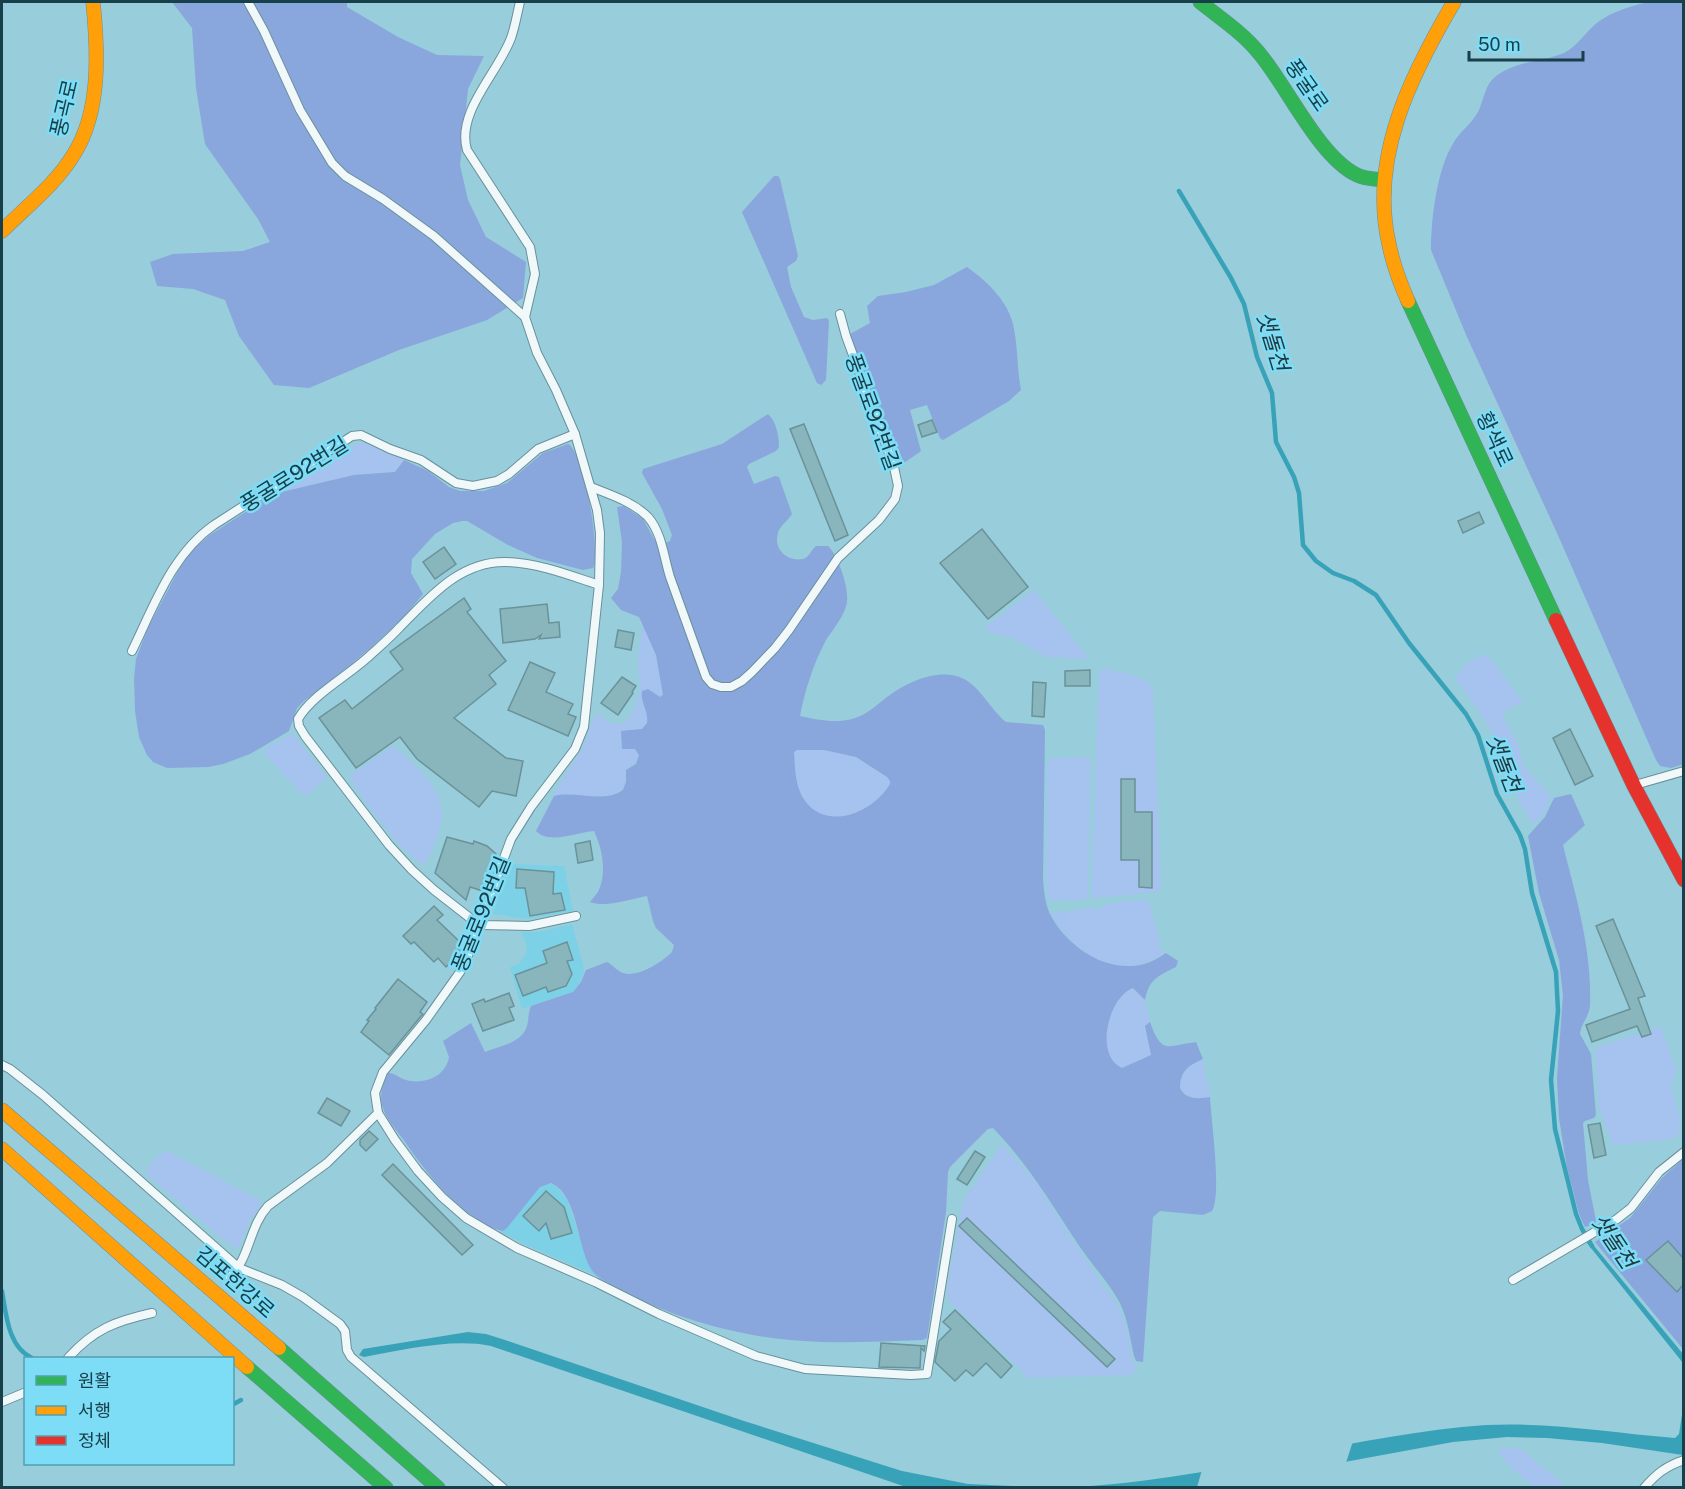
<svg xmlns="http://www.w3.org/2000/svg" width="1685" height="1489" font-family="'Public Sans','Noto Sans KR',sans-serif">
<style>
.built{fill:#7dd1e7}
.green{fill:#a5c3ee}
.forest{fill:#89a6dd;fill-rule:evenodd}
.water{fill:#38a2b9}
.pier{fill:#98cddb}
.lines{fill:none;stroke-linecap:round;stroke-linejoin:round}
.stream{stroke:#38a2b9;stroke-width:4.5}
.building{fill:#89b5bc;stroke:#6a9299;stroke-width:1.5}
.lane-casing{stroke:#6a909a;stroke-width:10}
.fast-casing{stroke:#6a909a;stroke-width:15}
.slow-casing{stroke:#6a909a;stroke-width:15}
.jam-casing{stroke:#6a909a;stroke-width:15}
.lane{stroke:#f0f8fa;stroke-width:8}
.fast{stroke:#30b455;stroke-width:14}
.slow{stroke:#ff9f0a;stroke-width:14}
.jam{stroke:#e5322d;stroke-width:14}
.labels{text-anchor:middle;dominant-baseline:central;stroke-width:5;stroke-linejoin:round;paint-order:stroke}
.street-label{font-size:21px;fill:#17404a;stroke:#7ddcf6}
.water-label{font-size:22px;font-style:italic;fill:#213a40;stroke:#7ddcf6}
</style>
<rect width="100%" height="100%" fill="#98cddb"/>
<!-- built -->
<g class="built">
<path d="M 509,864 L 564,866 L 573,911 L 527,919 L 493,914 Z"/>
<path d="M 572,924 L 583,964 L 584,972 L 577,988 L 573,992 L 522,1009 L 510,967 L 519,964 L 526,954 L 527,947 L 522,932 L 539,932 Z"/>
<path d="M 545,1183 L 555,1185 L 567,1199 L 588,1261 L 596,1275 L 524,1244 L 498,1230 L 503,1231 L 512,1222 L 540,1186 Z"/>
</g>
<!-- green -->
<g class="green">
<path d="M 359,443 L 366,443 L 404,460 L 395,472 L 354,475 L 273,494 Z"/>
<path d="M 1034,590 L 1088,657 L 1087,659 L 1047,657 L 1012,638 L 986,631 L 986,627 Z"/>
<path d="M 643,625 C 650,639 670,684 660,697 L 653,692 L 646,709 L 648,719 L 645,727 L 638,730 L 621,731 L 621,746 L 623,749 L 635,749 L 638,752 L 639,759 L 626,770 L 625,786 C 612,805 574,791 554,796 L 558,786 L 582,749 L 596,713 L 610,723 L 622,724 L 629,718 L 636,705 L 640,690 L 638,657 Z"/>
<path d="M 1484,654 L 1490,658 L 1523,702 L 1506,710 L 1503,717 L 1519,747 L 1520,756 L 1525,768 L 1551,796 L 1544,814 L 1535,823 L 1531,822 L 1519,801 L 1493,735 L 1481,714 L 1456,679 C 1458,669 1474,658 1484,654 Z"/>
<path d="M 1107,669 C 1121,673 1149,675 1153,691 L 1161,886 L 1160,890 L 1155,892 L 1094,898 L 1091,896 L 1099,676 L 1101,670 Z"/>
<path d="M 292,733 L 327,777 L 306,796 L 299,791 L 264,753 L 265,749 Z"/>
<path d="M 393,746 C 415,765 447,790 441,823 C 439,836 433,848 428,859 L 424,864 C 405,859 361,797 350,778 L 350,775 Z"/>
<path d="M 797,750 L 824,750 L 857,757 L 887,777 L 890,780 L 890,784 C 873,813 825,833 803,798 C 795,784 795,768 794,752 Z"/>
<path d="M 1051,758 L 1088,757 L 1091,759 L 1088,897 L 1086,900 L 1048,900 L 1046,875 L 1047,777 L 1047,764 Z"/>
<path d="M 1134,900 L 1145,900 L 1149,902 L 1160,941 L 1157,946 L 1166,953 C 1119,983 1076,955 1050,914 L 1090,908 L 1101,909 L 1105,904 Z"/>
<path d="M 1130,988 C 1145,992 1148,1009 1150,1022 L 1145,1027 L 1151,1055 L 1122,1068 C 1099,1058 1105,1019 1116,1001 C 1120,995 1125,992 1130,988 Z"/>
<path d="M 1658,1027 L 1662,1029 L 1677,1071 L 1671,1083 L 1680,1121 L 1679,1134 L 1672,1139 L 1613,1145 L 1599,1109 L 1595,1050 L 1598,1047 Z"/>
<path d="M 1203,1059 L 1210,1097 C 1198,1099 1187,1100 1180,1088 C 1180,1071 1188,1065 1203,1059 Z"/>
<path d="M 1002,1144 L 1034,1180 L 1091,1268 L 1117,1304 L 1125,1321 L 1132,1359 L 1137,1369 L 1131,1375 L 1029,1378 L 948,1300 L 947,1288 L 963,1201 Z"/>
<path d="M 167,1151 L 260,1200 L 261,1204 L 249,1222 L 239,1247 L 236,1248 L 226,1242 L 146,1174 C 148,1166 158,1153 167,1151 Z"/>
<path d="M 1502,1448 L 1521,1449 L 1567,1487 L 1534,1487 L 1509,1466 L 1498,1451 L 1498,1449 Z"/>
</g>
<!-- forest -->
<g class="forest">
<path d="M 172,2 L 347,2 L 347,7 L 398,37 L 437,55 L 484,56 L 468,89 L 460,165 L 468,200 L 486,237 L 526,262 L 523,298 L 487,320 L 399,350 L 309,388 L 274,385 L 239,336 L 225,300 L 193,289 L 157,286 L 150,262 L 173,254 L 243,251 L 270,242 L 258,219 L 205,144 L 196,88 L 192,28 Z"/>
<path d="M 1649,2 L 1684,2 L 1684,764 L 1671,768 L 1660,766 L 1656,760 L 1557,533 L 1467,337 L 1431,250 C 1431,219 1437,168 1454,142 C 1461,130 1473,123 1479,110 C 1484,99 1485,85 1495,77 C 1515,61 1542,62 1564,53 C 1578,46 1586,31 1598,22 C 1613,11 1631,6 1649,2 Z"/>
<path d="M 774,176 L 778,176 L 780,179 L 798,256 L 796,261 L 787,267 L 791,287 L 804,317 L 813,320 L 827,318 L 829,321 L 826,380 L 821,385 L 817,383 L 742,212 Z"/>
<path d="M 967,267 C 988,282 1010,303 1014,329 C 1018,349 1017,370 1021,390 L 1009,401 L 943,440 L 940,438 L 927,405 L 910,410 L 921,451 L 904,463 L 900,464 L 860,365 L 850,334 L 870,323 L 867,306 L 878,296 L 906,292 L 934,285 Z"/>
<path d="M 768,414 C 776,421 779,436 779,447 L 776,451 L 749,464 L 747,467 L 754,484 L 775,476 L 779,477 L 780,480 L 792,514 C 788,521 780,525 778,533 C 773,549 787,562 803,559 C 809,558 811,550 816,546 L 828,546 C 838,555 849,588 847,601 C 846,615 832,630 825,642 C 813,665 805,690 800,716 C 817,720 838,724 855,718 C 869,714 878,703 890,695 C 909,681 941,667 964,679 C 981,688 991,710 1006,722 L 1043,725 L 1045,730 L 1043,880 C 1044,891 1045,902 1049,912 C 1063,942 1098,968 1131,966 C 1144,966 1156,960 1166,953 L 1178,961 L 1176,967 C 1158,976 1149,979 1145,1000 L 1133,988 C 1108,997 1094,1056 1122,1068 L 1151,1055 L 1145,1026 L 1150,1022 C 1162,1055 1166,1046 1196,1042 L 1203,1059 C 1189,1065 1180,1071 1180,1088 C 1186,1100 1198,1099 1210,1097 C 1211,1120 1222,1194 1212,1211 L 1203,1215 L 1160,1211 L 1153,1217 L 1143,1362 L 1136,1361 L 1134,1356 C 1130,1338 1128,1320 1120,1303 C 1109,1283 1093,1266 1080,1247 C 1052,1205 1028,1164 993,1128 L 988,1129 L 950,1167 L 948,1172 L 946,1212 L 927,1338 L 922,1340 C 883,1341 843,1344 803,1341 C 749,1338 680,1321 632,1295 C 621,1289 606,1283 596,1275 C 576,1257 581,1196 551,1183 L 540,1187 L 507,1228 L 503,1231 C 464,1223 424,1170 403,1139 C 396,1130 387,1120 383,1108 C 379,1096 382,1084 388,1073 C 395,1073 399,1078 406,1080 C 423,1085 446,1077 449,1057 L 443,1041 L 471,1023 L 485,1052 C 500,1046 522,1043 527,1026 C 529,1019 528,1013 531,1006 L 573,992 L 581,982 L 586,970 L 607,962 C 613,965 617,971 623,973 C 638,978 662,962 672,952 L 674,945 L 656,928 L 653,921 L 647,896 C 630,899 607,908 590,902 C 593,898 597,894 599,890 C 607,871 602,848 594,831 C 578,832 549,845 536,831 L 554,796 C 576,790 603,804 623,790 L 626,782 L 626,770 L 636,764 L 639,755 L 635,749 L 622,749 L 621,731 L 642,729 L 647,723 C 649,712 640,702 642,691 L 648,689 L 660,697 L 663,695 L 656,655 L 639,617 L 621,610 L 611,598 L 618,589 L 621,572 L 622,542 L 617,507 L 624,506 L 643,519 L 658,546 L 670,541 L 672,535 L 662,509 L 642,473 L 643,469 L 722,444 ZM 797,750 L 824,750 L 856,757 L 887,777 L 890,781 L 890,784 C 873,813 825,833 803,798 C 795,784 795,768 794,752 Z"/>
<path d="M 568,444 C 584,452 601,551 593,568 L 583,570 L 537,558 L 508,545 L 467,521 L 462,521 L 453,523 L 435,534 L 412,559 L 411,573 L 423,594 C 389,637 345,669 303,702 L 297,708 L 289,731 L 250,754 L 223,764 L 208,767 L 167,768 L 153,762 L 147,755 L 139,737 L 135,711 L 134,679 L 136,659 L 148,628 L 177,573 L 191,551 L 210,535 L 273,494 L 354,475 L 395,472 L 404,460 L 428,471 L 449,487 L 460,491 L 484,491 L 507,483 L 543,453 Z"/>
<path d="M 1571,794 L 1585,825 L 1563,845 C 1576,897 1592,950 1590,1004 C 1590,1016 1581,1023 1580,1034 L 1591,1054 L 1596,1115 L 1594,1118 L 1585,1121 L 1583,1123 L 1588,1180 L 1596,1221 L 1595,1224 L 1585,1227 L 1579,1214 L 1567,1168 L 1559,1118 L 1557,1078 L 1563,995 L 1559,960 L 1539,893 L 1528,836 L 1545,817 L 1554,798 Z"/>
<path d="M 1683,1159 L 1683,1349 L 1595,1242 L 1630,1218 L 1662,1178 Z"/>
</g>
<!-- water -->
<g class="water">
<path d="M 1590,1241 L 1683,1354 L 1683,1363 L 1587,1243 Z"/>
<path d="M 468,1332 L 486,1334 L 505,1340 L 744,1421 L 902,1471 L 968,1484 L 1035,1487 L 906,1487 L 491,1346 C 452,1338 403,1350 364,1357 L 359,1355 L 363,1349 Z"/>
<path d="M 1683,1408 L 1683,1455 L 1602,1443 L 1547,1438 L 1507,1437 L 1453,1442 L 1209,1487 L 1041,1488 C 1184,1487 1321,1442 1462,1427 C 1534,1419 1603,1432 1675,1438 L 1679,1434 Z"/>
</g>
<!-- pier -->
<path class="pier" d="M 1353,1441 L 1345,1466 L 1227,1488 L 1197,1487 L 1202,1470 Z"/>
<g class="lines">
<!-- stream -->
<g class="stream">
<path d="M 1179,191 L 1231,278 L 1244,304 L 1257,357 L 1272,393 L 1276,442 L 1294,477 L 1299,493 L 1303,545 L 1316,561 L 1333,573 L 1354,581 L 1376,595 L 1409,643 L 1466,714 L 1478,735 L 1497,794 L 1520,835 L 1525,849 L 1532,893 L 1556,972 L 1558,1011 L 1551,1080 L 1555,1129 L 1576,1214 L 1582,1229 L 1592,1246"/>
<path d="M 2,1291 C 6,1314 8,1347 32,1358"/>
<path d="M 232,1405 L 241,1400"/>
</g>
</g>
<!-- building -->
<g class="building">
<path d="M 932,420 L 937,432 L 922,437 L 918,425 Z"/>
<path d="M 804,424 L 848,535 L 835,541 L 790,429 Z"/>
<path d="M 1479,512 L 1484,523 L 1463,533 L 1458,521 Z"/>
<path d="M 982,529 L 1028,587 L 988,619 L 940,563 Z"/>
<path d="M 444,547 L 456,564 L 435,579 L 423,562 Z"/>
<path d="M 464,598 L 471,609 L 467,612 L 506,661 L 489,675 L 496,684 L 454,718 L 506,758 L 523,761 L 516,796 L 492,791 L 479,807 L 417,759 L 400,737 L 356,768 L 319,718 L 345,700 L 352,709 L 403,669 L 390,652 Z"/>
<path d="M 547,604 L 549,623 L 559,622 L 560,637 L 539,639 L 541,635 L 535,639 L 503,643 L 500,609 Z"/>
<path d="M 618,630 L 634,633 L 631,650 L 615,647 Z"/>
<path d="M 530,662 L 555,673 L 546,692 L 573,704 L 568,714 L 576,717 L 568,736 L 508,710 Z"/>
<path d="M 1090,670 L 1090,686 L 1065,686 L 1065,671 Z"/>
<path d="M 622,677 L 636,686 L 632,692 L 633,693 L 618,715 L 601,703 Z"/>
<path d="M 1033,682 L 1046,683 L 1044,717 L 1032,716 Z"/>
<path d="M 1570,729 L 1593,776 L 1575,785 L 1553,738 Z"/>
<path d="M 1121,779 L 1135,779 L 1135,812 L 1152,812 L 1152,888 L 1139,887 L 1139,860 L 1121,860 Z"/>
<path d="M 447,837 L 473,844 L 474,841 L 487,846 L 496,854 L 483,891 L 470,887 L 466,900 L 435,873 Z"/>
<path d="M 590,841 L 593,860 L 578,863 L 575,844 Z"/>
<path d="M 517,869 L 554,872 L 553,894 L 561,893 L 565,910 L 530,916 L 525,888 L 516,888 Z"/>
<path d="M 434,906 L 443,915 L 437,920 L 461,943 L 457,947 L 462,952 L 446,967 L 438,958 L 434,962 L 414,942 L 411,944 L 403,936 Z"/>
<path d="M 1613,919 L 1645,996 L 1638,998 L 1651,1034 L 1642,1037 L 1637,1026 L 1592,1042 L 1586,1025 L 1630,1009 L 1596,926 Z"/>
<path d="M 567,942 L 573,960 L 567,961 L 572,974 L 566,986 L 548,992 L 546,987 L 523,996 L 515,975 L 547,963 L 543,951 Z"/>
<path d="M 398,979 L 427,1002 L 420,1012 L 423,1014 L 421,1016 L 389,1055 L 361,1032 L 369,1021 L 367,1020 L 376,1009 L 375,1008 Z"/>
<path d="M 509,993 L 514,1006 L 509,1008 L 514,1020 L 483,1031 L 472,1004 L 484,999 L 485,1002 Z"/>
<path d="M 327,1098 L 350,1111 L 341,1126 L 318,1113 Z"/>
<path d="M 1600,1123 L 1606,1155 L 1594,1158 L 1588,1125 Z"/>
<path d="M 369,1131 L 378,1139 L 366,1151 L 360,1145 L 360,1140 Z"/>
<path d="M 975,1151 L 985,1157 L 967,1185 L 957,1179 Z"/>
<path d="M 393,1164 L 473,1245 L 462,1255 L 382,1175 Z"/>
<path d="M 546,1191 L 564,1207 L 572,1233 L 551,1239 L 546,1223 L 539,1231 L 523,1216 Z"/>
<path d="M 967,1218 L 1115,1359 L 1107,1367 L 959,1226 Z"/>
<path d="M 1668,1241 L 1683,1258 L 1683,1285 L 1677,1292 L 1646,1260 Z"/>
<path d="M 955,1310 L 1012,1366 L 1001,1378 L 986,1363 L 973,1376 L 966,1370 L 955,1381 L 935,1362 L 939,1341 L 951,1329 L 943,1322 Z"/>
<path d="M 881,1343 L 925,1346 L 924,1351 L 921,1348 L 920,1368 L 879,1367 Z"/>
</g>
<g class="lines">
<!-- lane casing -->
<g class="lane-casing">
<g id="lane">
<path d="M 248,2 L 264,31 L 300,110 L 332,163 L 345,176 L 383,199 L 434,236 L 525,317"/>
<path d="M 591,487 C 611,495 633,502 648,517 C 662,533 664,558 670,577 C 682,610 694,644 706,677 L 712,684 L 721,687 L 731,687 L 742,681 L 752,672 L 775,648 L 789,630 L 838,558 L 879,520 L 895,499 L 898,486 L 894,467 L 846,336 L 840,314"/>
<path d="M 132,651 C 154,606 172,554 214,525 L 352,436 L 361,435 L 390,449 L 421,460 L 456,483 L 473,486 L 497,481 L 509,474 L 538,449 L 575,434"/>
<path d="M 1635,785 L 1684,771"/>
<path d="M 576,916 L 529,926 L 479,925 L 434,890 L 412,870 L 389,845 L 305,736 L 299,726 L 298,719 C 312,695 346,677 367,658 C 378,648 390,638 400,627 C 430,597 460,561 506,562 C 539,563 569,575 599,585"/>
<path d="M 2,1065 L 10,1069 L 43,1095 L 239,1268 L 282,1285 L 303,1297 L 340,1324 L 345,1331 L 347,1350 L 351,1357 L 503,1488"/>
<path d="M 378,1113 L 395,1140 L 418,1171 L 442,1197 L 466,1218 L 517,1248 L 595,1282 L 659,1314 L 756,1356 L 805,1369 L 911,1375 L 927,1374 L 952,1219"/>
<path d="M 230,1277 C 250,1258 249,1227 268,1206 L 327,1163 L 378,1113 L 375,1093 L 383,1072 L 426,1020 L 460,972 L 469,953 L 511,839 L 531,807 L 575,749 L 584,727 L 599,585 L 600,533 L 597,510 L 575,434 L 556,390 L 537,353 L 525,317 L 535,274 L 530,247 L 467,150 C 456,112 498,73 511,38 C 515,27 517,14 520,2"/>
<path d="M 1513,1280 L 1617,1219 L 1631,1208 L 1659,1172 L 1684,1152"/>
<path d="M 68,1358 C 94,1329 116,1321 152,1313"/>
<path d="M 2,1402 L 26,1392"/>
<path d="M 1644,1488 C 1656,1474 1666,1466 1684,1460"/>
</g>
</g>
<!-- fast casing -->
<g class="fast-casing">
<g id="fast">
<path d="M 1200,2 C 1220,18 1243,33 1259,53 C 1287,86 1319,157 1357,175 C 1365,179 1375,179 1384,180"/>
<path d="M 1408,301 L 1556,620"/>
<path d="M 279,1348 L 438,1488"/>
<path d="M 247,1367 L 386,1488"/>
</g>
</g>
<!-- slow casing -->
<g class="slow-casing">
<g id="slow">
<path d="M 2,231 C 26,207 56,184 74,154 C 101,111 98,51 93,2"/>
<path d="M 1408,301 C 1400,283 1393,264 1389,244 C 1369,158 1411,75 1454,2"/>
<path d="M 2,1110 L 279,1348"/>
<path d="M 2,1149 L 247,1367"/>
</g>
</g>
<!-- jam casing -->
<g class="jam-casing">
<path id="jam" d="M 1556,620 L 1634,786 L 1684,880"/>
</g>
<!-- lane -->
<use href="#lane" class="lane"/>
<!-- fast -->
<use href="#fast" class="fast"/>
<!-- slow -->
<use href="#slow" class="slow"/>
<!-- jam -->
<use href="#jam" class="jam"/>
</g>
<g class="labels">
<!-- street labels -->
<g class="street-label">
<text transform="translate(1307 85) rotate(55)">풍굴로</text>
<text transform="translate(64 108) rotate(-77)">풍곡로</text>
<text transform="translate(873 412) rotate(70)">풍굴로92번길</text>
<text transform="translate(1495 439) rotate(65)">황색로</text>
<text transform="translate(294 474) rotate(-32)">풍굴로92번길</text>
<text transform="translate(481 914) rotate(-68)">풍굴로92번길</text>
<text transform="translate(235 1282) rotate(41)">김포한강로</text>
</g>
<!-- water labels -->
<g class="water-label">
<text transform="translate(1273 341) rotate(73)">샛돌천</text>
<text transform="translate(1504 763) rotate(69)">샛돌천</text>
<text transform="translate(1614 1241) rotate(56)">샛돌천</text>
</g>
</g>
<!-- border -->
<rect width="1685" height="1489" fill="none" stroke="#17404a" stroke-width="6"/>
<!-- legend -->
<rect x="24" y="1357" width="210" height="108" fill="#7ddcf6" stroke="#549eb1" stroke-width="1.5"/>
<rect x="36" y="1376" width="30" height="9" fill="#30b455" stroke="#549eb1" stroke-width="1.5"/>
<text x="78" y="1387" font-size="18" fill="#17404a">원활</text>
<rect x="36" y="1406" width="30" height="9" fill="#ff9f0a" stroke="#549eb1" stroke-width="1.5"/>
<text x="78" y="1417" font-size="18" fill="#17404a">서행</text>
<rect x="36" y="1436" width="30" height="9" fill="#e5322d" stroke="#549eb1" stroke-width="1.5"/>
<text x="78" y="1447" font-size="18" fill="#17404a">정체</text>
<!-- scale -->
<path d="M1469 51v9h114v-9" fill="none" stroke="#17404a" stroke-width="3"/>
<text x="1478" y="51" font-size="18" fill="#17404a" stroke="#7ddcf6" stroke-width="4.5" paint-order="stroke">50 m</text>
</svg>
